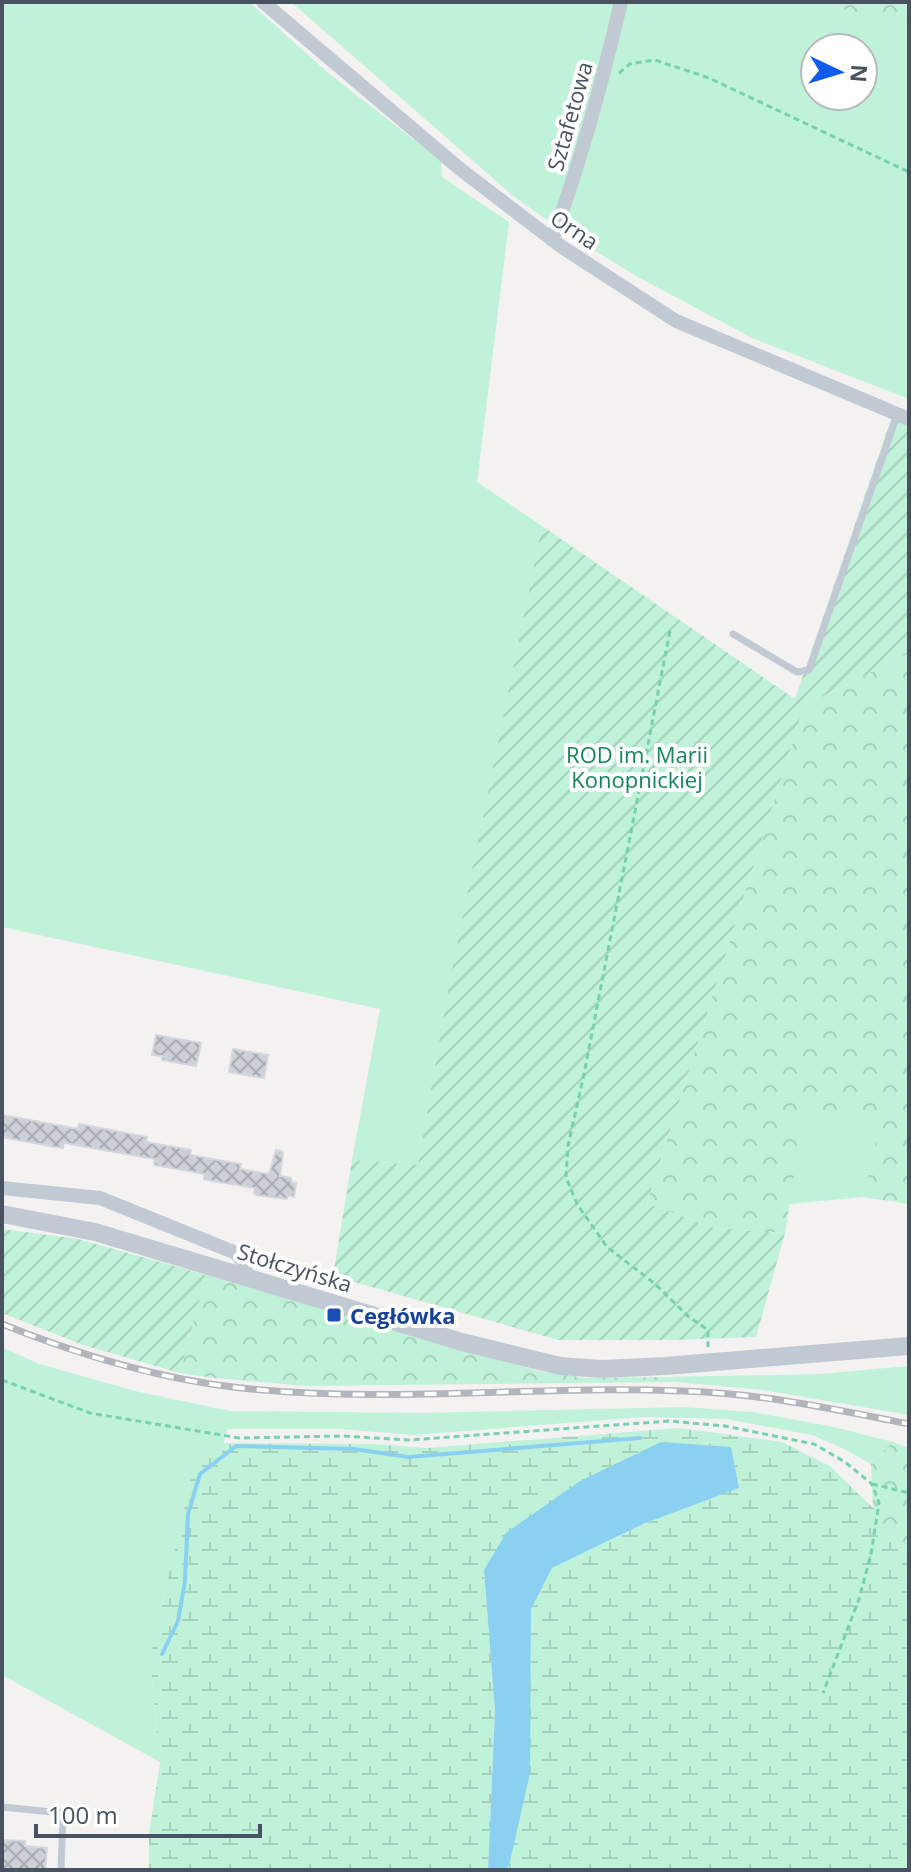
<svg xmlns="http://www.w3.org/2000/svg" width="911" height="1872" font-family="'Open Sans',sans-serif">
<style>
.grass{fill:#bff2d8;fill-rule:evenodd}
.forest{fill:url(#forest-crowns)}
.wetland{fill:url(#wetland-marsh)}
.garden{fill:url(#garden-furrows)}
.water{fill:#8ad1f1}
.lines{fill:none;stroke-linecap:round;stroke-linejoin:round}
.stream{stroke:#8ad1f1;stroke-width:4}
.building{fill:url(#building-cross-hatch);stroke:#d5d6dd;stroke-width:2}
.path{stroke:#75d2ad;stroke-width:3;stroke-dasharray:6 4;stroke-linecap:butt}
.service{stroke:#c1cad3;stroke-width:7}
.minor{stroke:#c1cad3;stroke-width:14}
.tertiary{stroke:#c1cad3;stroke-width:18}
.rail-casing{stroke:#b3b5bc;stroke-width:7}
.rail{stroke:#fff;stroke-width:4;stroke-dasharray:12;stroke-linecap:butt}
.transit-dot{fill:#1a4fb4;stroke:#fff;stroke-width:3}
.labels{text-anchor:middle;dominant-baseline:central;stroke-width:8;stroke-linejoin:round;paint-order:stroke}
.street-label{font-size:22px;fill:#485260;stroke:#fff}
.park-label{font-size:22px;fill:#138758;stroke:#fff}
.transit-label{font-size:22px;font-weight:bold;fill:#164399;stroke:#fff;text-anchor:start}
</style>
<defs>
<pattern id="forest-crowns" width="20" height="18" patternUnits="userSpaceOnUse" patternTransform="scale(2)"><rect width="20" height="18" fill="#bff2d8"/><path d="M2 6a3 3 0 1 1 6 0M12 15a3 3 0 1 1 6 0" fill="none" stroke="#a6d1bc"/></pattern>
<pattern id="wetland-marsh" width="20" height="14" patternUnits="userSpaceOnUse" patternTransform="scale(2)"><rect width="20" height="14" fill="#bff2d8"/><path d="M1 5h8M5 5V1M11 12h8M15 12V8" fill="none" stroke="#a6d1bc"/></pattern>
<pattern id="garden-furrows" width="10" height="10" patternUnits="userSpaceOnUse" patternTransform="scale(2)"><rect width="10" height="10" fill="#bff2d8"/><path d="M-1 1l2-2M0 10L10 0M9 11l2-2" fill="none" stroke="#a6d1bc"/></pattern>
<pattern id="building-cross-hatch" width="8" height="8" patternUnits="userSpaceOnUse" patternTransform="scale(2)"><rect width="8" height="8" fill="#cdd0d6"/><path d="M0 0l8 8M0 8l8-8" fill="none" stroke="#a8abb1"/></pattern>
</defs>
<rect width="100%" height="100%" fill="#f4f1f1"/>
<!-- grass -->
<g class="grass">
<path d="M 2,2 L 249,2 L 327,72 L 441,161 L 442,177 L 509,222 L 477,482 L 542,526 L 418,1165 L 352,1160 L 380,1009 L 2,927 Z"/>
<path d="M 291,2 L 818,2 L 849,11 L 909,23 L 909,399 L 752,338 L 638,277 L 561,230 L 512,195 ZM 815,48 L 863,48 L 863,96 L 815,96 Z"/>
<path d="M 884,1111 L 863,1197 L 789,1204 L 803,1119 Z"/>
<path d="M 2,1347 L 39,1364 L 139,1392 L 230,1411 L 422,1413 L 685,1407 L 752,1412 L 834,1427 L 893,1442 L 871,1464 L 842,1448 L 812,1435 L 726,1419 L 643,1417 L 414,1435 L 340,1429 L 227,1429 L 222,1450 L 194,1464 L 150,1658 L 160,1762 L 2,1675 Z"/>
<path d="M 909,1366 L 909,1415 L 763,1390 L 676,1382 L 669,1377 L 819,1374 Z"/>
</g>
<!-- forest -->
<g class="forest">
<path d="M 818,2 L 909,2 L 909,23 L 849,11 Z"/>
<path d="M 909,653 L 909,1204 L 863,1197 L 883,1111 L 803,1120 L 785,1233 L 716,1229 L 647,1203 L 804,706 Z"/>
<path d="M 206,1275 L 542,1372 L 586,1378 L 669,1377 L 676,1382 L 307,1386 L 214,1378 L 180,1373 Z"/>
<path d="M 893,1442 L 909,1448 L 909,1561 L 873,1508 L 871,1464 Z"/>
</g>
<!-- wetland -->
<path class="wetland" d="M 679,1428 L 782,1442 L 830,1466 L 873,1508 L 909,1561 L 909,1870 L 504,1870 L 509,1866 L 531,1669 L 531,1609 L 552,1568 L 643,1524 L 739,1487 L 484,1570 L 495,1711 L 488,1870 L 149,1870 L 149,1834 L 160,1762 L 150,1658 L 194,1464 L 222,1450 L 223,1443 L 375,1444 L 426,1448 Z"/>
<!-- garden -->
<g class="garden">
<path d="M 891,419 L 909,425 L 909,653 L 804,706 L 647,1203 L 716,1229 L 785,1233 L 756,1337 L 675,1340 L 558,1340 L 333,1276 L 352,1160 L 418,1165 L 450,980 L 542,526 L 795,699 Z"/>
<path d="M 2,1229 L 78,1239 L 206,1275 L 180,1373 L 83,1345 L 2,1313 Z"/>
</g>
<!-- water -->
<path class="water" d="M 661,1442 L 731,1447 L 739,1488 L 643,1524 L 552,1568 L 531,1609 L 530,1773 L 509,1866 L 504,1870 L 488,1870 L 495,1711 L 484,1570 L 506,1533 L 580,1481 Z"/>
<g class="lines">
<!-- stream -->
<path class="stream" d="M 162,1654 L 178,1621 L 185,1581 L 188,1514 L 200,1474 L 236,1446 L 354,1449 L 408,1457 L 640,1438"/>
</g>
<!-- building -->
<g class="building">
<path d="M 156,1035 L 201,1043 L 196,1066 L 162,1060 L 162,1056 L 152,1055 Z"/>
<path d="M 233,1049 L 268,1055 L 264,1078 L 229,1072 Z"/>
<path d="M 2,1115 L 78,1129 L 79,1124 L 147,1137 L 146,1142 L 191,1150 L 190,1155 L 241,1164 L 240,1169 L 269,1174 L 276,1150 L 283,1152 L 280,1176 L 291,1178 L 291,1182 L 296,1183 L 294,1197 L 288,1195 L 287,1199 L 256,1195 L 254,1193 L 255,1188 L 212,1181 L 204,1179 L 205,1174 L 154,1165 L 155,1159 L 64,1143 L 63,1148 L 55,1147 L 2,1137 Z"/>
<path d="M 2,1840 L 25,1841 L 25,1846 L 47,1848 L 45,1870 L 2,1870 Z"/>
</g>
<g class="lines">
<!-- path -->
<g class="path">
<path d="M 619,73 L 630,64 L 655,60 L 709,78 L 909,172"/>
<path d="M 670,631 L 584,1074 L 568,1146 L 566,1177 L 577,1204 L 607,1247 L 654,1283 L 689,1317 L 708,1330 L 708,1347"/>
<path d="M 2,1380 L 90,1413 L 239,1438 L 342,1436 L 409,1440 L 669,1421 L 725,1426 L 814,1444 L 845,1462 L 872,1484 L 879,1503 L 871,1554 L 859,1599 L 823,1693"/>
<path d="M 872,1484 L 909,1493"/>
</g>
<!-- service -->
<g class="service">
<path d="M 733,634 L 797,672 L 809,670 L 897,415"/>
<path d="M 2,1807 L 63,1813 L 61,1870"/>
</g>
<!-- minor -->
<g class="minor">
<path d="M 263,2 L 460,169 L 562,247 L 676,321 L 909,419"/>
<path d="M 552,240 C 581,162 602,83 621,2"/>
<path d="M 2,1188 L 100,1198 L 236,1253 L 246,1267 L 244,1276"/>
</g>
<!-- tertiary -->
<path class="tertiary" d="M 2,1214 L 95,1232 L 462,1342 L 560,1366 L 602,1369 L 665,1366 L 909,1346"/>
<!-- rail casing -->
<g class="rail-casing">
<path id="rail" d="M 2,1324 C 79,1355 158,1379 241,1388 C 387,1404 535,1385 682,1391 C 759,1393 834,1409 909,1424"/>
</g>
<!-- rail -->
<use href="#rail" class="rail"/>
</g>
<!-- markers -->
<rect class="transit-dot" x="326" y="1307" width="16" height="16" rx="4"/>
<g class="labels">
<!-- street labels -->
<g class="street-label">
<text transform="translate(569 116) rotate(-74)">Sztafetowa</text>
<text transform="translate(575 229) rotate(34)">Orna</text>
<text transform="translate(295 1267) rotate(17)">Stołczyńska</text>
</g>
<!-- park labels -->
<g class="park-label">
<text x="637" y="754">ROD im. Marii<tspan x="637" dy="25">Konopnickiej</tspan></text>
</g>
<!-- transit labels -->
<g class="transit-label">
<text x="350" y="1315">Cegłówka</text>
</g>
</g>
<!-- border -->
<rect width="911" height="1872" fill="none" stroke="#485260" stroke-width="8"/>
<!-- north arrow -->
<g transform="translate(839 72) rotate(94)"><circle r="38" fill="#ffffff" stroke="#b6babf" stroke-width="2"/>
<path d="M0-6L14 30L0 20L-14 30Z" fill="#105bef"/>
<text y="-12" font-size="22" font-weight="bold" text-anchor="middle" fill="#485260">N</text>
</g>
<!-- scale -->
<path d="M36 1824v12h224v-12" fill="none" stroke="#485260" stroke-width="4"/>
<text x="48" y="1824" font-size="24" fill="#485260" stroke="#ffffff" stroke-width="6" paint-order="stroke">100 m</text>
</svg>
